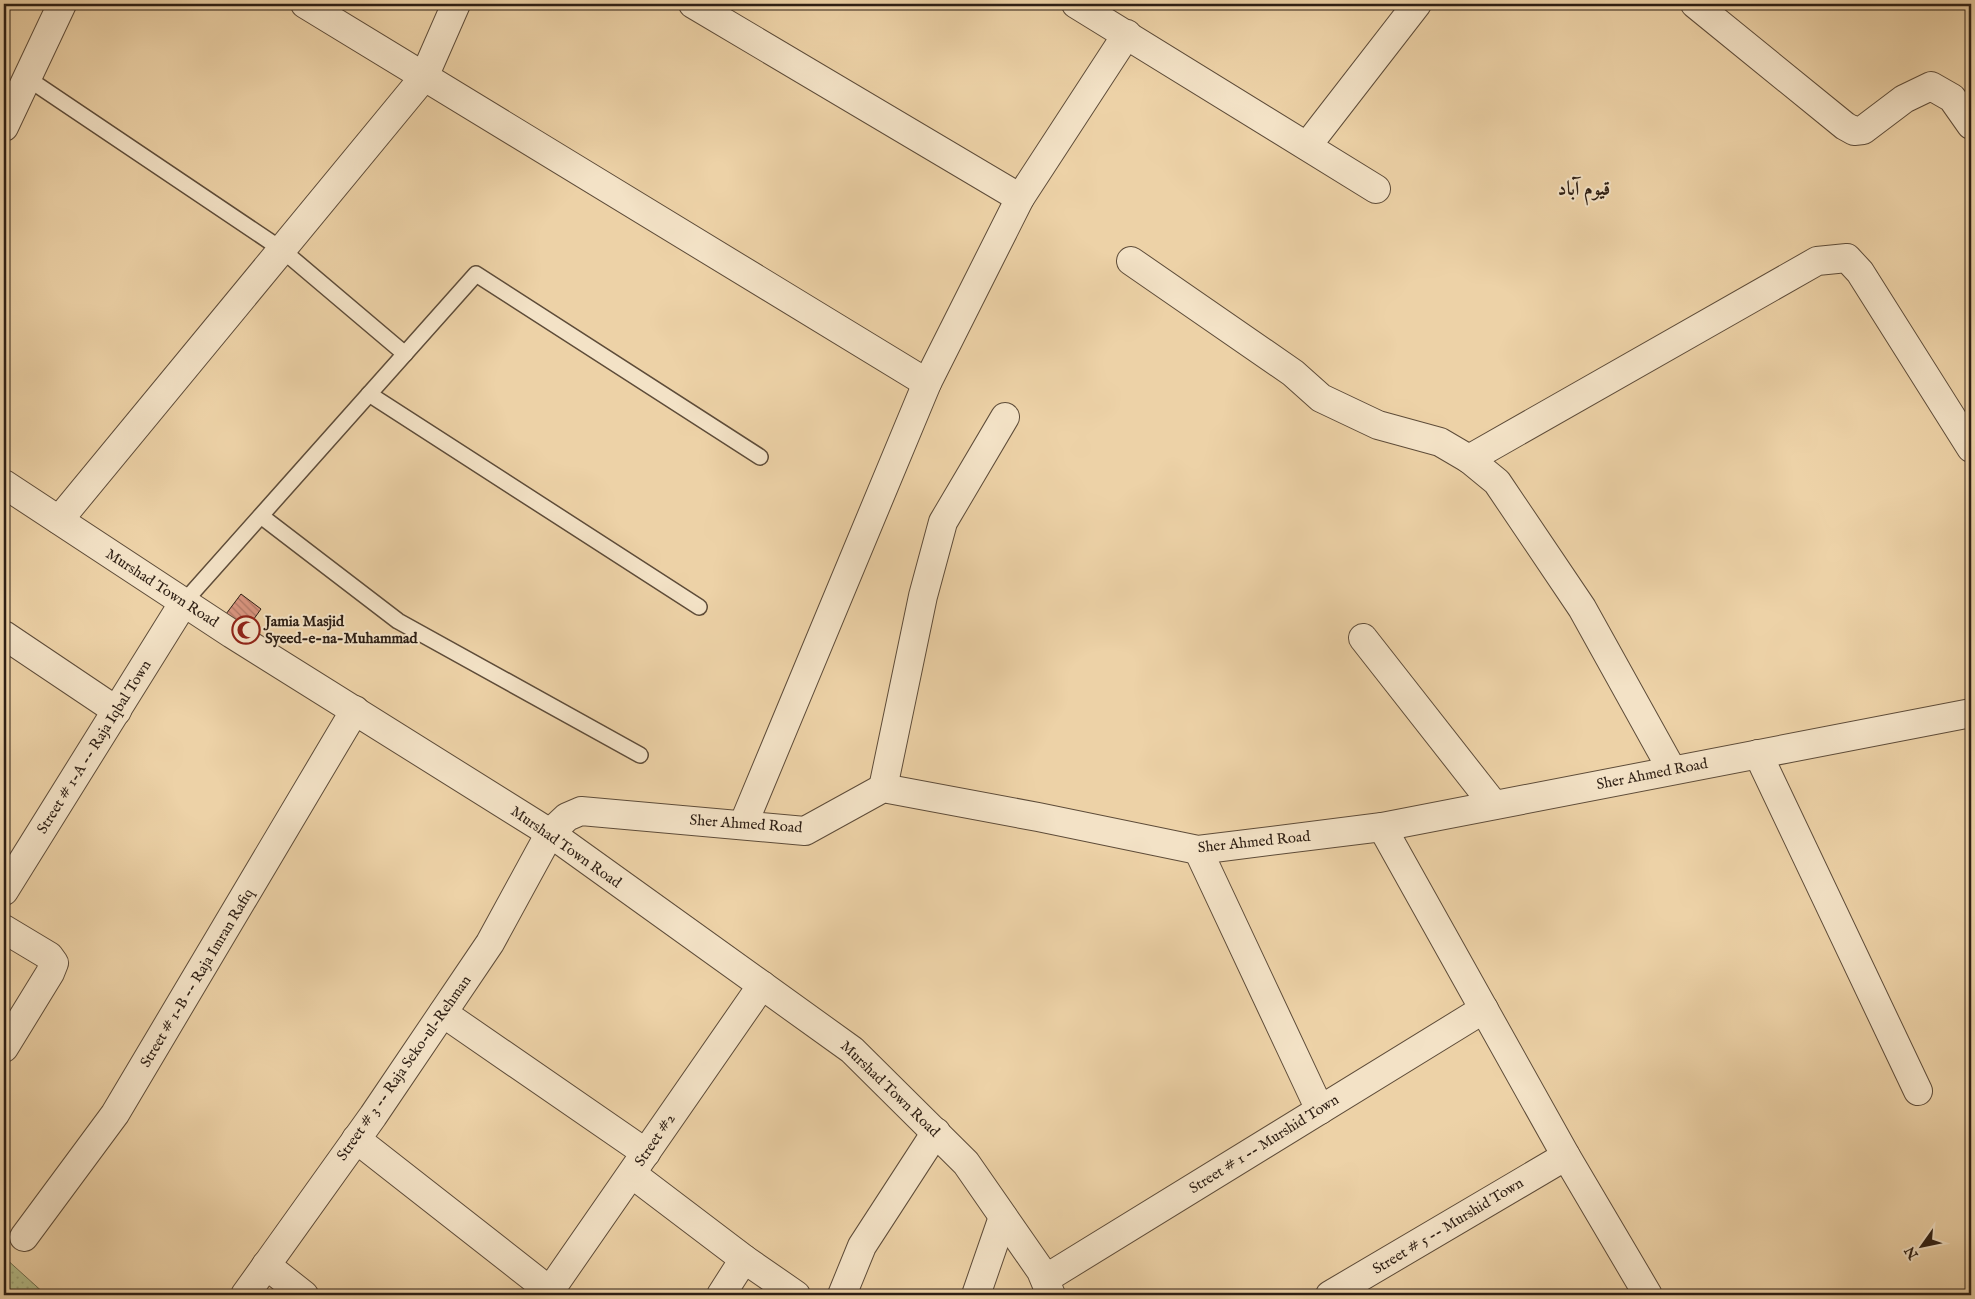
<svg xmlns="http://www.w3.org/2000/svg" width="1975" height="1299" font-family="'IM FELL English',Amiri,serif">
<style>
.grass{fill:url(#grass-dots);stroke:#716e4f}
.building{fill:url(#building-back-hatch);stroke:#2e1f14}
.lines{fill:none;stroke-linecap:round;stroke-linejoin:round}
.service-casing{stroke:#5e4c39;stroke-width:18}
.minor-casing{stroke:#5e4c39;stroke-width:30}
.tertiary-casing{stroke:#5e4c39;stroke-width:30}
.service{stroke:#f3e2c6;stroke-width:15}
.minor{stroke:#f3e2c6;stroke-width:28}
.tertiary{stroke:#f3e2c6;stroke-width:28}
.labels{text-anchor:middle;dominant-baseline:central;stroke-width:4;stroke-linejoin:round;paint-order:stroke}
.street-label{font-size:15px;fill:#2e1f14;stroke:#f3e2c6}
.poi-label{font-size:15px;font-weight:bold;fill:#2e1f14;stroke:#f3e2c6;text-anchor:start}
.district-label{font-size:20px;font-weight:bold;fill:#2e1f14;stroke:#f3e2c6}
</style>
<defs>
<pattern id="grass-dots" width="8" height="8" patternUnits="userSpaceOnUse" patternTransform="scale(1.25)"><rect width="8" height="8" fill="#b4bd8a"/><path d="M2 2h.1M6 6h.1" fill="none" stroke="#9ba276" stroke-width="1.8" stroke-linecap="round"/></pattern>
<pattern id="building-back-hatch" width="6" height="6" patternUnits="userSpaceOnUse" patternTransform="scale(1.25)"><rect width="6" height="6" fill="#d7937d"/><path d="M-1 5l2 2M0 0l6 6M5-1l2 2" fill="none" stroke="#af7765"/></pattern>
</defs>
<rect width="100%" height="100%" fill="#edd2a7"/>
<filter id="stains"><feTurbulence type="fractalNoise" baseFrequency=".004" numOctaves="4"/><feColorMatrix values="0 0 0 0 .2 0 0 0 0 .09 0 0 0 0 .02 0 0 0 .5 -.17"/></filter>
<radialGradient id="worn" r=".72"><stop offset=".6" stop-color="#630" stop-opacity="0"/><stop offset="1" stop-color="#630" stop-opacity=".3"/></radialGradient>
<!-- grass -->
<path class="grass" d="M 4,1257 L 46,1295 L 4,1295 Z"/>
<!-- building -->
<path class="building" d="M 241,594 L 261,609 L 246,630 L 223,618 Z"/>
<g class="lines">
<!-- service casing -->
<g class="service-casing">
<g id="service">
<path d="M 27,78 L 281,249 L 405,354"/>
<path d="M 369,394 L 699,607"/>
<path d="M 261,516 L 398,621 L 640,755"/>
<path d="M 184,602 L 476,274 L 760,457"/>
</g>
</g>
<!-- minor casing -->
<g class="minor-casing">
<g id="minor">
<path d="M 305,4 L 927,383"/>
<path d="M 693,4 L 1020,198"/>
<path d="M 1076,4 L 1376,189"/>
<path d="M 1695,4 L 1845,126 L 1854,131 L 1863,130 L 1904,99 L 1931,86 L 1952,98 L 1971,125"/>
<path d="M 1307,146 L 1417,4"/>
<path d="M 1131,261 L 1293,373 L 1321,398 L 1378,425 L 1440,442 L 1469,459 L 1497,482 L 1582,608 L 1672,770"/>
<path d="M 1469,459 L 1817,261 L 1847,258 L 1860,272 L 1971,448"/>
<path d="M 59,520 L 424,77 L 456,4"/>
<path d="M 4,635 L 117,711"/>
<path d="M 1363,638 L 1494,805"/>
<path d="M 1758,754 L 1918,1091"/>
<path d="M 883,788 L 923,596 L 943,522 L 1005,417"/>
<path d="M 743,825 L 927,383 L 1020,198 L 1127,34"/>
<path d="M 1382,827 L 1566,1156 L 1648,1295"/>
<path d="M 1198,850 L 1320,1110"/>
<path d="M 4,891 L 184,602"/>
<path d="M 4,929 L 49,956 L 54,963 L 50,973 L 4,1048"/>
<path d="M 443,1013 L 646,1153"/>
<path d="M 356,1139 L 550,1291"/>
<path d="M 632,1174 L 744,1259 L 721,1295"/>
<path d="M 24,1237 L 115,1114 L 355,710"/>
<path d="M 744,1259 L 796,1295"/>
<path d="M 266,1265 L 304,1295"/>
<path d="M 1045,1279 L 1484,1009"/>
<path d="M 245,1295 L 373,1116 L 490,943 L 550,833 L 567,817 L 581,811 L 805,831 L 883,788 L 1038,817 L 1198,850 L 1382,827 L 1971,713"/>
<path d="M 547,1295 L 762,985"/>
<path d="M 842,1295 L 862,1246 L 936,1132"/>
<path d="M 976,1295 L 1003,1217"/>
<path d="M 1330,1295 L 1566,1156"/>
</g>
</g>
<!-- tertiary casing -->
<g class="tertiary-casing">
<g id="tertiary">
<path d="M 4,127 L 62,4"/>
<path d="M 4,484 L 232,634 L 550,833 L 852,1050 L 966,1163 L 1041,1271 L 1051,1295"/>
</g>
</g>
<!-- service -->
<use href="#service" class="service"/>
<!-- minor -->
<use href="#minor" class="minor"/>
<!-- tertiary -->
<use href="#tertiary" class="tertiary"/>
</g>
<!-- icons -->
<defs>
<g id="mosque-ring" transform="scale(1.4375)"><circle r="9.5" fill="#f3e2c6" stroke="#8f2418" stroke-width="1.5"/><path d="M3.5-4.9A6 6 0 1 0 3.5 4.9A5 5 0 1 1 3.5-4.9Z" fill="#8f2418"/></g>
</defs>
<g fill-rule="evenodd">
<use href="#mosque-ring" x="246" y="630"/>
</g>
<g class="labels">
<!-- street labels -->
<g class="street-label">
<text transform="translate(162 588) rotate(33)">Murshad Town Road</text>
<text transform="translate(94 747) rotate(-58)">Street # 1-A -- Raja Iqbal Town</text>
<text transform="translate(1652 774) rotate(-11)">Sher Ahmed Road</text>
<text transform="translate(746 824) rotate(4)">Sher Ahmed Road</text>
<text transform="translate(1254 842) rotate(-6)">Sher Ahmed Road</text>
<text transform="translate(566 847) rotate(35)">Murshad Town Road</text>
<text transform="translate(197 978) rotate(-59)">Street # 1-B -- Raja Imran Rafiq</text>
<text transform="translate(404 1068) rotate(-55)">Street # 3 -- Raja Seko-ul-Rehman</text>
<text transform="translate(890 1089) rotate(44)">Murshad Town Road</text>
<text transform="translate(655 1140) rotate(-56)">Street #2</text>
<text transform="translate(1264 1144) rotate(-32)">Street # 1 -- Murshid Town</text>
<text transform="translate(1448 1226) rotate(-31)">Street # 5 -- Murshid Town</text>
</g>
<!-- poi labels -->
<g class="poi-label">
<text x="265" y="621">Jamia Masjid<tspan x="265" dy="17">Syeed-e-na-Muhammad</tspan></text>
</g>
<!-- district labels -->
<g class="district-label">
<text x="1584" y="189">قیوم آباد</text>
</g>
</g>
<!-- margin -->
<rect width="1975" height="1299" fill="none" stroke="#edd2a7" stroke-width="20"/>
<rect x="5" y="5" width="1965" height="1289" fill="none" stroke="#2e1f14" stroke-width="2.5"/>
<rect x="10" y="10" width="1955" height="1279" fill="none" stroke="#2e1f14"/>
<!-- north arrow -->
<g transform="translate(1922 1246) rotate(237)" stroke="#f3e2c6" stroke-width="4" paint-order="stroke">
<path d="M0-4L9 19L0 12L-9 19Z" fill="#2e1f14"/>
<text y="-8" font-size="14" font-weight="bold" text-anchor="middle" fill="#2e1f14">N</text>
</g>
<rect width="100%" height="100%" filter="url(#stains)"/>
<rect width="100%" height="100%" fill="url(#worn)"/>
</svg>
